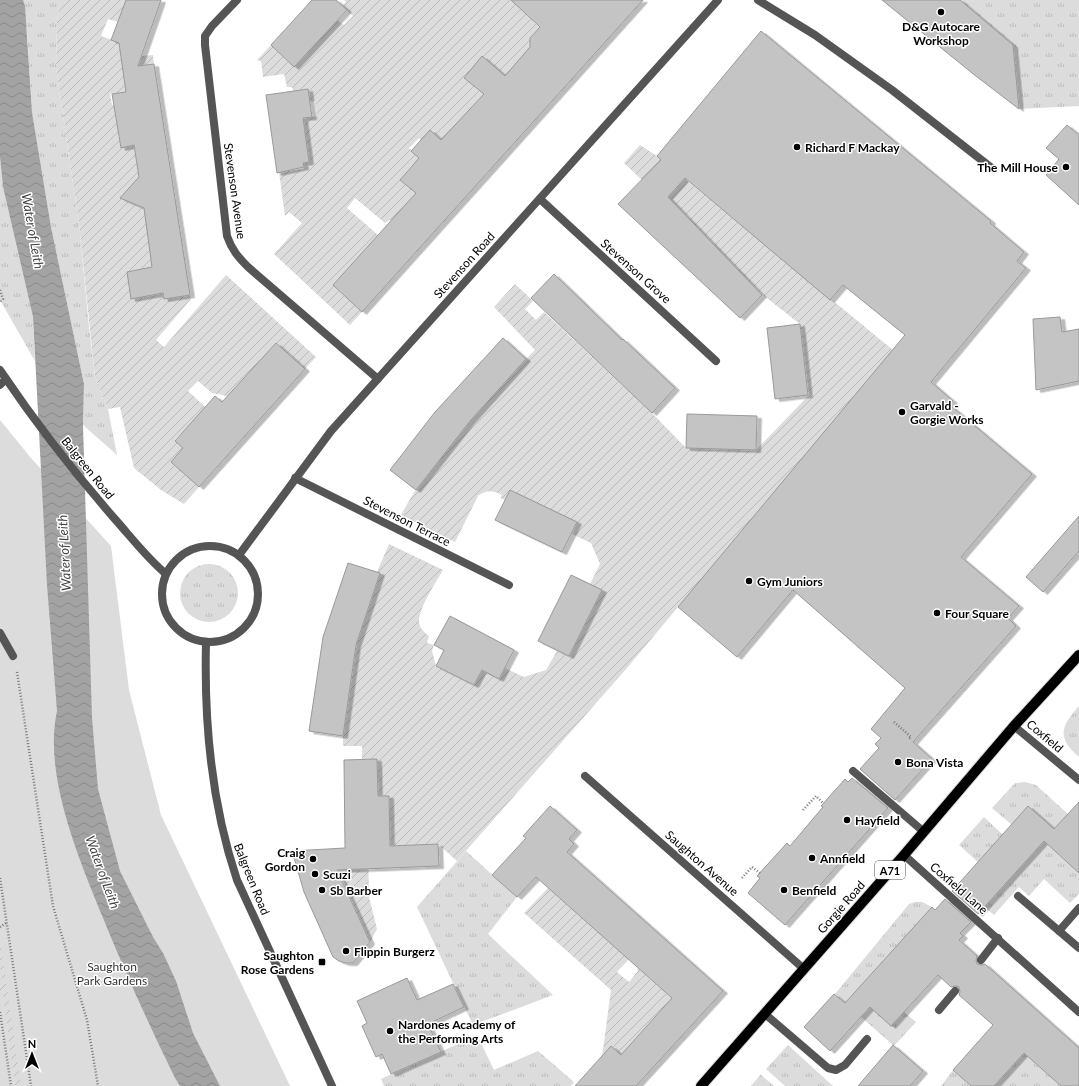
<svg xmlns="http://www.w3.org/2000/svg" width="1079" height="1086" font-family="Lato,sans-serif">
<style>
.grass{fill:url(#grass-tufts)}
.park{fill:#dcdcdc}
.garden{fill:url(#garden-furrows)}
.water{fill:url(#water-waves)}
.building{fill:#c4c4c4;stroke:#999;filter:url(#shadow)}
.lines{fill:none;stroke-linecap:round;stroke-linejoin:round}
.primary-casing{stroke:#dbdbdb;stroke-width:12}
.path{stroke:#777;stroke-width:2.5;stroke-dasharray:1 2;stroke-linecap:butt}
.service{stroke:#555;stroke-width:8}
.minor{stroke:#555;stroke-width:8}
.tertiary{stroke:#555;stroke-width:8}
.primary{stroke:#000;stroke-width:10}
.poi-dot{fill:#000;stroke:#fff;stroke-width:1.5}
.labels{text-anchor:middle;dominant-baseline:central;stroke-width:3;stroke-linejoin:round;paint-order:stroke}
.shield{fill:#fff;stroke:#4c4c4c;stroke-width:1}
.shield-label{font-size:11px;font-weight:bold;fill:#000}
.poi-label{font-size:12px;font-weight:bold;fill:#000;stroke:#fff;text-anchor:start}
.street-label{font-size:12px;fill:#000;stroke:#fff}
.park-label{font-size:12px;fill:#333;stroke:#fff}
.water-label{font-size:13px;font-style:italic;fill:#444;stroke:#fff}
</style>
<defs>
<pattern id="grass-tufts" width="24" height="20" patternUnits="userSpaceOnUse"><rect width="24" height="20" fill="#dcdcdc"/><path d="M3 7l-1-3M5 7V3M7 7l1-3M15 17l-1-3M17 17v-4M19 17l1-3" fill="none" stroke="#bbb"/></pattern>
<pattern id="garden-furrows" width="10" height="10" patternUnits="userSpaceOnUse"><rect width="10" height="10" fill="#dcdcdc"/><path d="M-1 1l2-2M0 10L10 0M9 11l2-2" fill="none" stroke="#bbb"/></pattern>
<pattern id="water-waves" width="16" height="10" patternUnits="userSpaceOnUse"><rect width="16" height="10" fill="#a3a3a3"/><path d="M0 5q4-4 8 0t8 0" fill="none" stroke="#8b8b8b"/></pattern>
<filter id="shadow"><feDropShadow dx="4.5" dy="2.5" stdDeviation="0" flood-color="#0004"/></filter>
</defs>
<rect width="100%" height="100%" fill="#fff"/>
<!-- grass -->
<g class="grass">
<path d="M 23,0 L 60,0 L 57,21 L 56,68 L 79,224 L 89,326 L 95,377 L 108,409 L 117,455 L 83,425 L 84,384 L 51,227 L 32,112 L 27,31 Z"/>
<path d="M 960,0 L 1079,0 L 1079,106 L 1019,109 L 1013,45 Z"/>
<path d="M 0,157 L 3,187 L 33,317 L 35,361 L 0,300 Z"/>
<circle cx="209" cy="593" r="29"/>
<path d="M 1079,706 L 1079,757 C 1057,738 1060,727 1079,706 Z"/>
<path d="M 1025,782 L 1036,785 L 1068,814 L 1054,829 L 1012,825 L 992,808 L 1015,783 Z"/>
<path d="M 984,817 L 1003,835 L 978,862 L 959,845 Z"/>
<path d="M 1044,841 L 1079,873 L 1079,894 L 1070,903 L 1044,879 L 1029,896 L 1019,887 L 994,915 L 984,907 Z"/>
<path d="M 466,851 L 517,897 L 488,934 L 553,995 L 473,1025 L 417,907 Z"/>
<path d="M 915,902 L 922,902 L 932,907 L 898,1007 L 916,1022 L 894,1046 L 835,994 L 909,904 Z"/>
<path d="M 477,1035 L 494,1070 L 538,1051 L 574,1082 L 571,1086 L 384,1086 L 381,1079 Z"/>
<path d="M 788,1045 L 833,1086 L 785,1086 L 766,1069 Z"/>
<path d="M 1024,1053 L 1061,1086 L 994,1086 Z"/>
<path d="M 953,1070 L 971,1086 L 941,1086 Z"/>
<path d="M 761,1074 L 761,1075 L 774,1086 L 751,1086 Z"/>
</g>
<!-- park -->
<path class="park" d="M 0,420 L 31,458 L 111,546 L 129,690 L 161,815 L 290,1086 L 0,1086 Z"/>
<!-- garden -->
<g class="garden">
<path d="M 60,0 L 126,0 L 118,22 L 108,19 L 101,36 L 143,51 L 141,56 L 153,55 L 154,64 L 123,68 L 126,92 L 110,94 L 112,105 L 133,102 L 162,112 L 163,119 L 136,123 L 132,132 L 118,134 L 121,147 L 134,145 L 149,205 L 176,201 L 177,214 L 153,267 L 127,272 L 132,298 L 163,293 L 165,299 L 190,295 L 191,299 L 156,340 L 164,347 L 226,275 L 316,357 L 305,369 L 276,343 L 227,396 L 212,393 L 198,381 L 188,391 L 213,414 L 192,422 L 175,440 L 183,448 L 171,462 L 199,487 L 184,504 L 161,490 L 134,468 L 120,407 L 108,409 L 95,377 L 79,224 L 56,68 L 57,21 Z"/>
<path d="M 344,0 L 521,0 L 517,5 L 542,30 L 537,30 L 530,38 L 530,47 L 514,83 L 482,57 L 464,78 L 484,94 L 442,141 L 430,130 L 421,140 L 419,138 L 409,148 L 423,161 L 412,165 L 400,180 L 416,193 L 392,220 L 389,220 L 385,223 L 355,198 L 347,208 L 378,235 L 333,285 L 362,312 L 350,325 L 274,254 L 302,223 L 289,212 L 285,216 L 279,172 L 304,169 L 303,163 L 309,162 L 302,119 L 317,116 L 315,101 L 310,102 L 308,89 L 293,91 L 292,87 L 287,87 L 284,74 L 263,77 L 261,61 L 257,60 L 271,45 L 290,63 L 337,20 L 344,25 L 353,16 L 342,6 L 346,2 Z"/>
<path d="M 640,145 L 657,156 L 893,350 L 627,668 L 457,861 L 438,844 L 379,846 L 379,809 L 390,809 L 389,796 L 378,796 L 377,759 L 362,759 L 362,746 L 343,746 L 343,736 L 357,642 L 380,574 L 377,572 L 389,544 L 443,570 C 436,582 419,608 419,621 C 419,628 424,632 429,636 L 427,643 L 434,645 L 432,651 L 436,666 L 473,685 L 482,670 L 499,679 L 505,668 L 524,677 L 546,670 L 557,651 L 569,656 L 601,590 L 590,584 L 600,564 L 591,543 L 572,534 L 577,522 L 510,490 L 505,500 L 500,498 L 502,495 C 493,490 486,490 478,496 L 455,542 L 401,515 C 432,457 489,398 535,350 L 494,307 L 515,284 L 533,301 L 525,309 L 536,320 L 544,312 L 652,413 L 686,448 L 756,450 L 809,395 L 800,324 L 763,295 L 624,163 Z"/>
<path d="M 368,847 L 369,897 L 377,929 L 370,942 L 335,862 Z"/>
<path d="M 548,888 L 629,959 L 617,972 L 629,982 L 638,971 L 637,970 L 638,968 L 675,1001 L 670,1000 L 621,1055 L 602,1057 L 611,990 L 524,913 Z"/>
<path d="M 0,940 L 21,1086 L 15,1086 L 3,994 L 0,995 L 0,989 L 3,986 L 0,966 Z"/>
</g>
<!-- water -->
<path class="water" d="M 0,0 L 23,0 L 25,6 L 32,112 L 51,227 L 84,384 L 83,425 L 92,718 L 98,789 L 120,871 L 153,937 L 163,953 L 176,981 L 193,1033 L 220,1086 L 180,1086 L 175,1078 C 149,1025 125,972 103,918 C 79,859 43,775 57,711 L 47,585 L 33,317 L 3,187 L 0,157 Z"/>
<!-- building -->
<g class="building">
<path d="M 126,0 L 161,0 L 138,66 L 154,64 L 190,295 L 164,299 L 163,293 L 131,299 L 127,272 L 152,267 L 144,208 L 120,198 L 139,177 L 134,145 L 121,148 L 112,94 L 126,92 L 119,43 L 111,40 Z"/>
<path d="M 312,0 L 336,0 L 347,10 L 294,67 L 271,45 Z"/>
<path d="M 511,0 L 643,0 L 362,312 L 333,285 L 416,193 L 400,180 L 419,158 L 411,151 L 430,130 L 441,140 L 484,94 L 464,78 L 482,56 L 505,76 L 530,47 L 530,38 L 540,27 Z"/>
<path d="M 882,0 L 960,0 L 1013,45 L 1019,109 L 972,73 Z"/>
<path d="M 761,31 L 991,221 L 990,223 L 1024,252 L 1017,261 L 1026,268 L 931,382 L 953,401 L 950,405 L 1032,474 L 961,557 L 1019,606 L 1008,618 L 1016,626 L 913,742 L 932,759 L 895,800 L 860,769 L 879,748 L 875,744 L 881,738 L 871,729 L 905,688 L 793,590 L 737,657 L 678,607 L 905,335 L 843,285 L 830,300 L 685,178 L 668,197 L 762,295 L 740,318 L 618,204 L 661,160 L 657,156 Z"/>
<path d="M 308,89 L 312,117 L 303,118 L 309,162 L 303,163 L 304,167 L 277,173 L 266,95 Z"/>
<path d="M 1067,125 L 1079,135 L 1079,205 L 1046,175 L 1059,159 L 1046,148 Z"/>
<path d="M 554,274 L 622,340 L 623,339 L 675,388 L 652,413 L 531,298 Z"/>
<path d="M 1060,317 L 1062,332 L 1079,329 L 1079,381 L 1036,390 L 1033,319 Z"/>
<path d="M 800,324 L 808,395 L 775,399 L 767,328 Z"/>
<path d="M 503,338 L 526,359 L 470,421 L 416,490 L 390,470 L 435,412 Z"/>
<path d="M 276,343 L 305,369 L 199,487 L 171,462 L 183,448 L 175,441 L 215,396 L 222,402 Z"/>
<path d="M 687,414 L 757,416 L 756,450 L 686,448 Z"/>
<path d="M 510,490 L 577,522 L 562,552 L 495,520 Z"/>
<path d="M 1079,516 L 1079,551 L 1043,592 L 1026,577 Z"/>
<path d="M 348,563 L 380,573 L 356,645 L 343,736 L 309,731 L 323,637 Z"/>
<path d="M 571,575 L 602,590 L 569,656 L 538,641 Z"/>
<path d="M 450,616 L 514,650 L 499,679 L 482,670 L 474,685 L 436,666 L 444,650 L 434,645 Z"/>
<path d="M 377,759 L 378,796 L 389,796 L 390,846 L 438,844 L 439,866 L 337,870 L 370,942 L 353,963 L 346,963 L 339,961 L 333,957 L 304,892 L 292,851 L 345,848 L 344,760 Z"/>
<path d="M 852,778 L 888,808 L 785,925 L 748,893 L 760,878 L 757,876 L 787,843 L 790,846 L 823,807 L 821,806 L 845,779 L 848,782 Z"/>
<path d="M 1079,802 L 1079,873 L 1044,841 L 978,914 L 952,891 L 1028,806 L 1054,829 Z"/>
<path d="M 550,806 L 577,830 L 569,839 L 574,844 L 567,852 L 723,991 L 636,1086 L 575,1086 L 611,1046 L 621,1055 L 672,998 L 536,877 L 517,897 L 492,875 L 526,838 L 523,836 Z"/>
<path d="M 945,899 L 971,922 L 960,933 L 963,936 L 959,940 L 977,956 L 976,960 L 977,964 L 981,965 L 985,964 L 1079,1048 L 1079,1086 L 1061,1086 L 1024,1053 L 994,1086 L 971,1086 L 953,1070 L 993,1025 L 959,995 L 960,992 L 959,987 L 956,986 L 951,987 L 938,975 L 891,1026 L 870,1007 L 830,1051 L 804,1027 L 834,994 L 845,1003 L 932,907 L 935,910 Z"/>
<path d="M 407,978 L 417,1000 L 453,984 L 464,1007 L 428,1024 L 441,1052 L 391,1074 L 382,1054 L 376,1057 L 362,1026 L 367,1023 L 357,1001 Z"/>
<path d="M 893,1045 L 923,1071 L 910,1086 L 858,1086 Z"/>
</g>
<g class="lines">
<!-- primary casing -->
<g class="primary-casing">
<path id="primary" d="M 701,1086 L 904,855 L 1014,726 L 1079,655"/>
</g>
<!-- path -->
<g class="path">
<path d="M 0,290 L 3,299 L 0,302"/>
<path d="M 17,672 L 53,906 L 87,1020 L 98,1086"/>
<path d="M 894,722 L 911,737 L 909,739"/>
<path d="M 803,810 L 816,796 L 823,803"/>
<path d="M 0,878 L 31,1086"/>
<path d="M 742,878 L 752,867 L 760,873"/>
<path d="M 0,927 L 6,923"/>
<path d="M 0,1012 L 11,1086"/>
</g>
<!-- service -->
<g class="service">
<path d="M 758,0 L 815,35 L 892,90 L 993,169"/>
<path d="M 0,385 L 6,379"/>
<path d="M 0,633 L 13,656"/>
<path d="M 853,771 L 924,832"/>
<path d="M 1018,896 L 1079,948"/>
<path d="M 1059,931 L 1079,908"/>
<path d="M 981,960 L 998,938"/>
<path d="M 939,1010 L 955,991"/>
</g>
<!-- minor -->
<g class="minor">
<path d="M 237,0 L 212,26 L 205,36 L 205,45 L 227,236 C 232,250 238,257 248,267 L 378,379"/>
<path d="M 540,199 L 716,361"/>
<path d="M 295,478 L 509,585"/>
<path d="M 1014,726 L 1079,780"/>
<path d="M 585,776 L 804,969"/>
<path d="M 904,855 L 1079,1012"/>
<path d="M 765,1014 L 828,1068 L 836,1070 L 845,1065 L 867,1039"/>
</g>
<!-- tertiary -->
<g class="tertiary">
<path d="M 0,370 C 35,422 73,471 114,518 C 131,537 146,557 166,574"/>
<circle cx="210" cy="594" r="48"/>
<path d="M 239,555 L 331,431 L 718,0"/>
<path d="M 206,643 C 204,723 211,803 237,880 L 332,1086"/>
</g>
<!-- primary -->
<use href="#primary" class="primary"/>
</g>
<!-- markers -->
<g class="poi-dot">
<circle cx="941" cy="12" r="4"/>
<circle cx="797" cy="147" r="4"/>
<circle cx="1066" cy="167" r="4"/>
<circle cx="902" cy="412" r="4"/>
<circle cx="749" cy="581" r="4"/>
<circle cx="937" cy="613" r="4"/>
<circle cx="898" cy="762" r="4"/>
<circle cx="847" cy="820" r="4"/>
<circle cx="812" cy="858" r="4"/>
<circle cx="313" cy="859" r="4"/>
<circle cx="315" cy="874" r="4"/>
<circle cx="322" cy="890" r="4"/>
<circle cx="784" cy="890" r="4"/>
<circle cx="346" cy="951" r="4"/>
<rect x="318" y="958" width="8" height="8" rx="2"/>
<circle cx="390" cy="1031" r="4"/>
</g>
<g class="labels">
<!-- shield labels -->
<rect class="shield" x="875" y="861" width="30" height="18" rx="3"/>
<g class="shield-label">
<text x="890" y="870">A71</text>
</g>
<!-- poi labels -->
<g class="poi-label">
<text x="941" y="26" text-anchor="middle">D&amp;G Autocare<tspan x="941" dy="14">Workshop</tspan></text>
<text x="805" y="147">Richard F Mackay</text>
<text x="1058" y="167" text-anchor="end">The Mill House</text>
<text x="910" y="405">Garvald -<tspan x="910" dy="14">Gorgie Works</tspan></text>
<text x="757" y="581">Gym Juniors</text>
<text x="945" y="613">Four Square</text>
<text x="906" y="762">Bona Vista</text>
<text x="855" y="820">Hayfield</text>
<text x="305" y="852" text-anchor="end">Craig<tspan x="305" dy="14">Gordon</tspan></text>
<text x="820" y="858">Annfield</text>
<text x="323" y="874">Scuzi</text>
<text x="330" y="890">Sb Barber</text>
<text x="792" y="890">Benfield</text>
<text x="354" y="951">Flippin Burgerz</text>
<text x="314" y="955" text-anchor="end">Saughton<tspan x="314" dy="14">Rose Gardens</tspan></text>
<text x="398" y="1024">Nardones Academy of<tspan x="398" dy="14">the Performing Arts</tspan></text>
</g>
<!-- street labels -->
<g class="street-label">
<text transform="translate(235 191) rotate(82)">Stevenson Avenue</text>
<text transform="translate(464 265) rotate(-48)">Stevenson Road</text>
<text transform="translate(636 271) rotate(42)">Stevenson Grove</text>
<text transform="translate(88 468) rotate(51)">Balgreen Road</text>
<text transform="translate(407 521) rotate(27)">Stevenson Terrace</text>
<text transform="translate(1045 736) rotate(40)">Coxfield</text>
<text transform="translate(702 863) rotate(41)">Saughton Avenue</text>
<text transform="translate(252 879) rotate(68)">Balgreen Road</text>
<text transform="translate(959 888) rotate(41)">Coxfield Lane</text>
<text transform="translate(841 907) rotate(-49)">Gorgie Road</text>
</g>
<!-- park labels -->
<g class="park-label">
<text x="112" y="966">Saughton<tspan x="112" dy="14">Park Gardens</tspan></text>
</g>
<!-- water labels -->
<g class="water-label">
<text transform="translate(33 231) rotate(80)">Water of Leith</text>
<text transform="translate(64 553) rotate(-93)">Water of Leith</text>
<text transform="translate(103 872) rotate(70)">Water of Leith</text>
</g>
</g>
<!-- north arrow -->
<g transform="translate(32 1054)" stroke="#ffffff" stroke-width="3" paint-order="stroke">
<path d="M0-3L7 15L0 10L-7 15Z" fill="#000000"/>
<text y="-6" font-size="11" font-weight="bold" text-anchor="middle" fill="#000000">N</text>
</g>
</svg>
